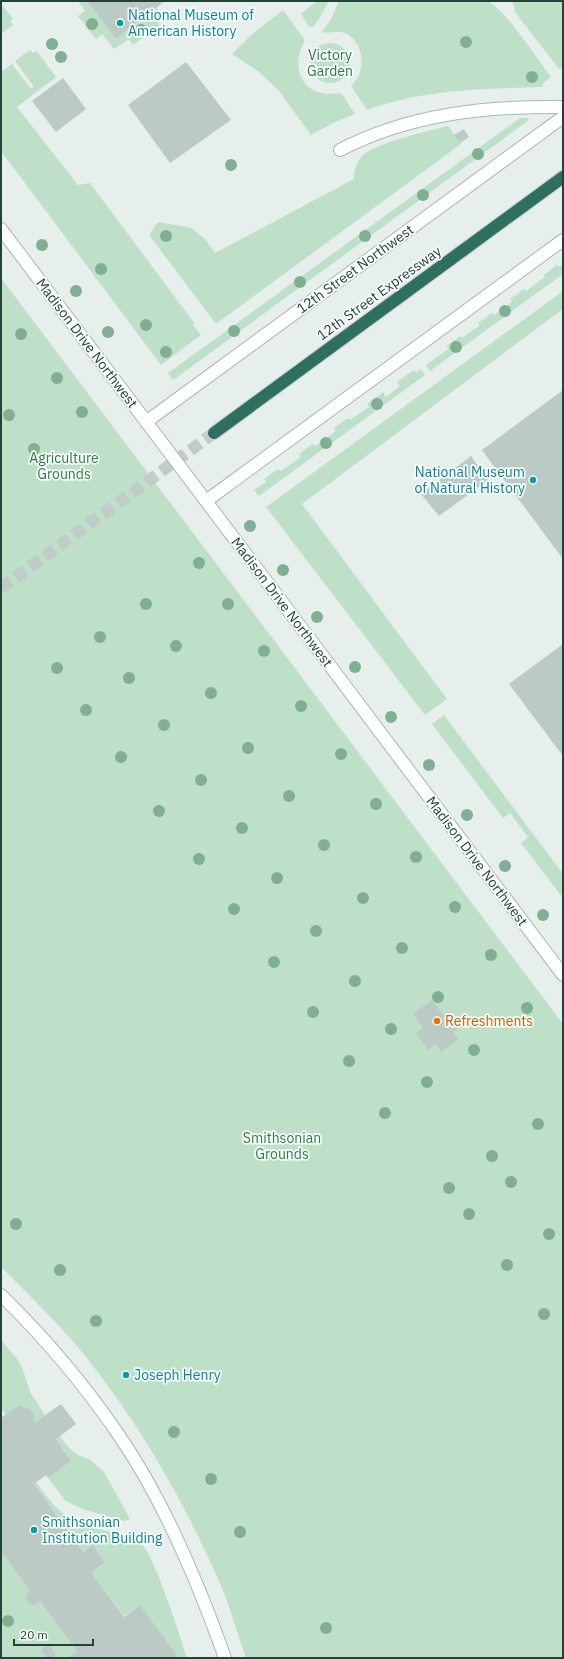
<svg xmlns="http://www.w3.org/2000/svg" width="564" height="1659" font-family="'IBM Plex Sans',sans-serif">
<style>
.green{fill:#bfe0c8}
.building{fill:#bbcac4}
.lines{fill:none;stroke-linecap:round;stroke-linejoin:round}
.highway-tunnel{stroke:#bfccc8;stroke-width:12;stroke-dasharray:12 6;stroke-linecap:butt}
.minor-casing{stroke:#a8b8b2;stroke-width:14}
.highway-casing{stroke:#c2cac8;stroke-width:14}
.minor{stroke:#fff;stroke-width:12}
.highway{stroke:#2f6f62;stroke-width:12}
.tree{fill:#80af93}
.culture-dot{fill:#0f9aa8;stroke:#f7fbf9;stroke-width:1.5}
.food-dot{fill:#e8710a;stroke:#f7fbf9;stroke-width:1.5}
.labels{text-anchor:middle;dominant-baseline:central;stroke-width:3.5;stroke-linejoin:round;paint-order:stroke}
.culture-label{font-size:14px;fill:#0d838f;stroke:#f7fbf9;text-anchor:start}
.park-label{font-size:14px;fill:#2d7a4b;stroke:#f7fbf9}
.street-label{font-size:14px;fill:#24423a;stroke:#f7fbf9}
.food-label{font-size:14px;fill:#c56008;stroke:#f7fbf9;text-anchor:start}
</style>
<rect width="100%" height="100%" fill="#e6efeb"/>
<!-- green -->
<g class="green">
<path d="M 78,1 L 87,1 L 116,39 L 157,8 L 161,13 L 155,18 L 160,25 L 133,45 L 129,39 L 114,49 L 102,34 L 96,39 L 78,16 L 85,11 Z"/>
<path d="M 317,1 L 329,1 L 319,19 L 313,27 L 309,27 L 301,14 Z"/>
<path d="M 339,1 L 488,1 C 508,13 536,57 551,77 L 542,84 L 543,87 C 483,89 424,89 367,110 L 351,86 C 366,73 365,44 347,34 C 338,29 330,34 322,32 L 331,19 Z"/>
<path d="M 513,1 L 563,1 L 563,67 L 559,69 L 515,12 Z"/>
<path d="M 1,3 L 13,19 L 10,21 L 13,25 L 1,34 Z"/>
<path d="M 283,10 L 304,39 L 304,43 C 295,56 296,78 310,88 C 319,95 331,94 341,93 L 355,114 L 335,122 L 311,135 L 279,91 L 259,72 L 232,54 L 251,35 Z"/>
<circle cx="330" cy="63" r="20"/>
<path d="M 30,50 L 33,53 L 37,51 L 56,77 L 17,107 L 78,185 L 90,183 L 195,324 L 193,325 L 201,335 L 161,365 L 1,151 L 1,72 L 12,64 L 31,89 L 34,87 L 15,61 Z"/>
<path d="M 520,118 L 528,118 L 529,120 L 173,380 L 168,373 Z"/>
<path d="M 448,126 L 461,144 L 216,324 L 149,235 L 158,222 L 192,228 L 206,240 L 215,253 L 354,179 C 354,170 356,163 362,156 C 375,143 428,131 448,126 Z"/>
<path d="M 563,264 L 563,274 L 430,371 L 426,365 L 448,349 L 447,346 L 460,336 L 462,338 L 479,326 L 478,323 L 492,313 L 494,315 L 512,302 L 510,299 L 524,289 L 526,291 L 545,277 L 544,275 L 557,265 L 559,267 Z"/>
<path d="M 1,278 L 563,1024 L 563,1658 L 246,1658 C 237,1634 231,1609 221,1586 C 186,1505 142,1427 86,1357 C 60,1325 30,1296 1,1267 Z"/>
<path d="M 563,291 L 563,309 L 302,504 L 447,699 L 425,715 L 266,507 Z"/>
<path d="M 421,369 L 425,375 L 259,496 L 254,490 L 266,482 L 264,479 L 278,469 L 281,471 L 301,457 L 299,454 L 312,444 L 315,446 L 336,431 L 334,428 L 348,418 L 350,420 L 369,407 L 367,404 L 383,392 L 386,397 L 400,386 L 397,382 L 414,370 L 416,373 Z"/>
<path d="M 444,715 L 563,874 L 563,898 L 521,843 L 528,837 L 510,813 L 503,818 L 432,724 Z"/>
<path d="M 1,1340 L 17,1359 L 22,1367 L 30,1392 L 45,1415 L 34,1423 C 35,1411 29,1408 19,1405 L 6,1415 L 1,1408 Z"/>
<path d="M 60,1436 L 70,1449 L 78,1455 L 89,1459 L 104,1472 L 130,1519 L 125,1521 L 85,1510 L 66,1501 L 48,1478 L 71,1461 L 56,1439 Z"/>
<path d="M 36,1482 C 56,1510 68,1523 103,1530 C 115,1533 130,1535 140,1543 C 147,1548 151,1559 154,1566 C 167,1596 177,1627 187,1658 L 173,1658 L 177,1655 L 140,1605 L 124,1616 L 91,1572 L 105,1562 L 93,1545 L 83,1552 L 34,1484 Z"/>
<path d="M 1,1551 L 30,1591 L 27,1593 L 35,1605 L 40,1601 L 77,1651 L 67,1658 L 1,1658 Z"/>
</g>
<!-- building -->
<g class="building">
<path d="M 87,1 L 165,1 L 116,39 Z"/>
<path d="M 186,62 L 231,120 L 170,163 L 128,105 Z"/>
<path d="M 63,78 L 86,109 L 56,132 L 32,101 Z"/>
<path d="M 464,129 L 469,137 L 460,143 L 454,135 Z"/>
<path d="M 563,390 L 563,559 L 482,450 Z"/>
<path d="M 471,456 L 488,480 L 439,516 L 421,494 Z"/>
<path d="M 563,644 L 563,756 L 509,684 Z"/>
<path d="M 432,1000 L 443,1015 L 448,1011 L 460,1027 L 453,1032 L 458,1039 L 441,1052 L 436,1044 L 428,1050 L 416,1033 L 423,1028 L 413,1014 Z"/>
<path d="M 61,1404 L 76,1424 L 56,1439 L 71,1461 L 48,1478 L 46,1475 L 34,1484 L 83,1552 L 93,1545 L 105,1562 L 91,1572 L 124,1617 L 140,1605 L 177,1655 L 173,1658 L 67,1658 L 77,1651 L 40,1601 L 35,1605 L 29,1604 L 26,1599 L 27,1593 L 30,1591 L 1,1551 L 1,1418 L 19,1405 L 30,1409 L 34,1415 L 34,1423 Z"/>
<path d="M 49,1644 L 56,1655 L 51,1658 L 46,1658 L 41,1650 Z"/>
</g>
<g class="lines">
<!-- highway-tunnel -->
<path class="highway-tunnel" d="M 1,588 L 214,433"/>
<!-- minor casing -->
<g class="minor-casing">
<g id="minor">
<path d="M 340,150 C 409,114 486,106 563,107"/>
<path d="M 1,229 L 563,975"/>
<path d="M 146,422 L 563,117"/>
<path d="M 206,501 L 563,240"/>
<path d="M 1,1295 C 44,1337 84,1384 118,1434 C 164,1500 198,1582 225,1658"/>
</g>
</g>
<!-- highway casing -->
<g class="highway-casing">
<path id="highway" d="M 214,433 L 563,177"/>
</g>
<!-- minor -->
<use href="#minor" class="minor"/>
<!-- highway -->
<use href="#highway" class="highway"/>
</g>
<!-- trees -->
<g class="tree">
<circle cx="92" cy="24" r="6"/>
<circle cx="141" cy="30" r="6"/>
<circle cx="466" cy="42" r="6"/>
<circle cx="52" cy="44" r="6"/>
<circle cx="61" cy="57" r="6"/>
<circle cx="532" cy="77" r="6"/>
<circle cx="478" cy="154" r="6"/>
<circle cx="231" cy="165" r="6"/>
<circle cx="423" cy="195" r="6"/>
<circle cx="166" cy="236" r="6"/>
<circle cx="365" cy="236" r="6"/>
<circle cx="42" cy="245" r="6"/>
<circle cx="101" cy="269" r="6"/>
<circle cx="300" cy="282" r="6"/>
<circle cx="76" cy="291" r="6"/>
<circle cx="505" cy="311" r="6"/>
<circle cx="146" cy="325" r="6"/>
<circle cx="234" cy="331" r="6"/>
<circle cx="108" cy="332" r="6"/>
<circle cx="21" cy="334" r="6"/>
<circle cx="456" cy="347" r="6"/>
<circle cx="166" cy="352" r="6"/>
<circle cx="57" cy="378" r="6"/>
<circle cx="377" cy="404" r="6"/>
<circle cx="82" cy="412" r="6"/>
<circle cx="9" cy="415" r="6"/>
<circle cx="326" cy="443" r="6"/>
<circle cx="34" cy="449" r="6"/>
<circle cx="250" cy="526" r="6"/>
<circle cx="199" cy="563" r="6"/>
<circle cx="283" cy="570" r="6"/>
<circle cx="146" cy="604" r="6"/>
<circle cx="228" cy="604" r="6"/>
<circle cx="317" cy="617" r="6"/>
<circle cx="100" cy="637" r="6"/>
<circle cx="176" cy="646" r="6"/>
<circle cx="264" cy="651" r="6"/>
<circle cx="355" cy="667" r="6"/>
<circle cx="57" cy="668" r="6"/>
<circle cx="129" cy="678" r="6"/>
<circle cx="211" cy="693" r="6"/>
<circle cx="301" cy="706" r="6"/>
<circle cx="86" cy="710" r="6"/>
<circle cx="391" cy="717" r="6"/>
<circle cx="164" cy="725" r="6"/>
<circle cx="248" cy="748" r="6"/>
<circle cx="341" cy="754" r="6"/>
<circle cx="121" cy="757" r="6"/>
<circle cx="429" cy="765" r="6"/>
<circle cx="201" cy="780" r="6"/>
<circle cx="289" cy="796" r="6"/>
<circle cx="376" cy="804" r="6"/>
<circle cx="159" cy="811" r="6"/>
<circle cx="467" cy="815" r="6"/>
<circle cx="242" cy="828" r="6"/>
<circle cx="324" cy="845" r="6"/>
<circle cx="416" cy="857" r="6"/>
<circle cx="199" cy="859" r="6"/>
<circle cx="505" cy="866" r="6"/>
<circle cx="277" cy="878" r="6"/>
<circle cx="363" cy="898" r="6"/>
<circle cx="455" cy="907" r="6"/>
<circle cx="234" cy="909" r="6"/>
<circle cx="543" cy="915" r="6"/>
<circle cx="316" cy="931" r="6"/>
<circle cx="402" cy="948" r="6"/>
<circle cx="491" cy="955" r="6"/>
<circle cx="274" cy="962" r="6"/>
<circle cx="355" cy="981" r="6"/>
<circle cx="438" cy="997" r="6"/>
<circle cx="527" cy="1008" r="6"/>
<circle cx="313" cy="1012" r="6"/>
<circle cx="391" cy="1029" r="6"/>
<circle cx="474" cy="1050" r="6"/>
<circle cx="349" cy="1061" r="6"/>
<circle cx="427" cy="1082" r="6"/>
<circle cx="385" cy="1113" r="6"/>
<circle cx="538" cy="1124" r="6"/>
<circle cx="492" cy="1156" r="6"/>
<circle cx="511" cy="1182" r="6"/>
<circle cx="449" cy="1188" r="6"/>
<circle cx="469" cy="1214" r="6"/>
<circle cx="16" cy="1224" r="6"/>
<circle cx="549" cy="1234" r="6"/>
<circle cx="507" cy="1265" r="6"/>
<circle cx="60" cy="1270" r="6"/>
<circle cx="544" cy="1314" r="6"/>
<circle cx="96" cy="1321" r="6"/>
<circle cx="174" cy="1432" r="6"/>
<circle cx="211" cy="1479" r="6"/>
<circle cx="240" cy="1532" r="6"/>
<circle cx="8" cy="1621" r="6"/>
<circle cx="326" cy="1628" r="6"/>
</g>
<!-- markers -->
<g class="culture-dot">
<circle cx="120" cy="23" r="4"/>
<circle cx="533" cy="480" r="4"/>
<circle cx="126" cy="1375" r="4"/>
<circle cx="34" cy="1530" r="4"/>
</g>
<circle class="food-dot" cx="437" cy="1021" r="4"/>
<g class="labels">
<!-- culture labels -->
<g class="culture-label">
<text x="128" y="15">National Museum of<tspan x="128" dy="16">American History</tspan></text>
<text x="525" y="472" text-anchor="end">National Museum<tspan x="525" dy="16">of Natural History</tspan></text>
<text x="134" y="1375">Joseph Henry</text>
<text x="42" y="1522">Smithsonian<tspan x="42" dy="16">Institution Building</tspan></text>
</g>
<!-- park labels -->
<g class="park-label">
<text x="330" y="55">Victory<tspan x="330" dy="16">Garden</tspan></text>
<text x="64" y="458">Agriculture<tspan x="64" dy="16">Grounds</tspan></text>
<text x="282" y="1138">Smithsonian<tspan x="282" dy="16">Grounds</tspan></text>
</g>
<!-- street labels -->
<g class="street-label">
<text transform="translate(355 269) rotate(-36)">12th Street Northwest</text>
<text transform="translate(379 293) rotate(-36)">12th Street Expressway</text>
<text transform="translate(87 343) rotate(53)">Madison Drive Northwest</text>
<text transform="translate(282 602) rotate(53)">Madison Drive Northwest</text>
<text transform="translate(477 861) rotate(53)">Madison Drive Northwest</text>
</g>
<!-- food labels -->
<g class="food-label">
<text x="445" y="1021">Refreshments</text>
</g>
</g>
<!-- border -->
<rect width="564" height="1659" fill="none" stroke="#24423a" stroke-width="4"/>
<!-- scale -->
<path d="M14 1639v6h79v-6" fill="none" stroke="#24423a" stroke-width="2"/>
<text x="20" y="1639" font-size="12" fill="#24423a" stroke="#f7fbf9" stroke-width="3" paint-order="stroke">20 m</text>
</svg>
